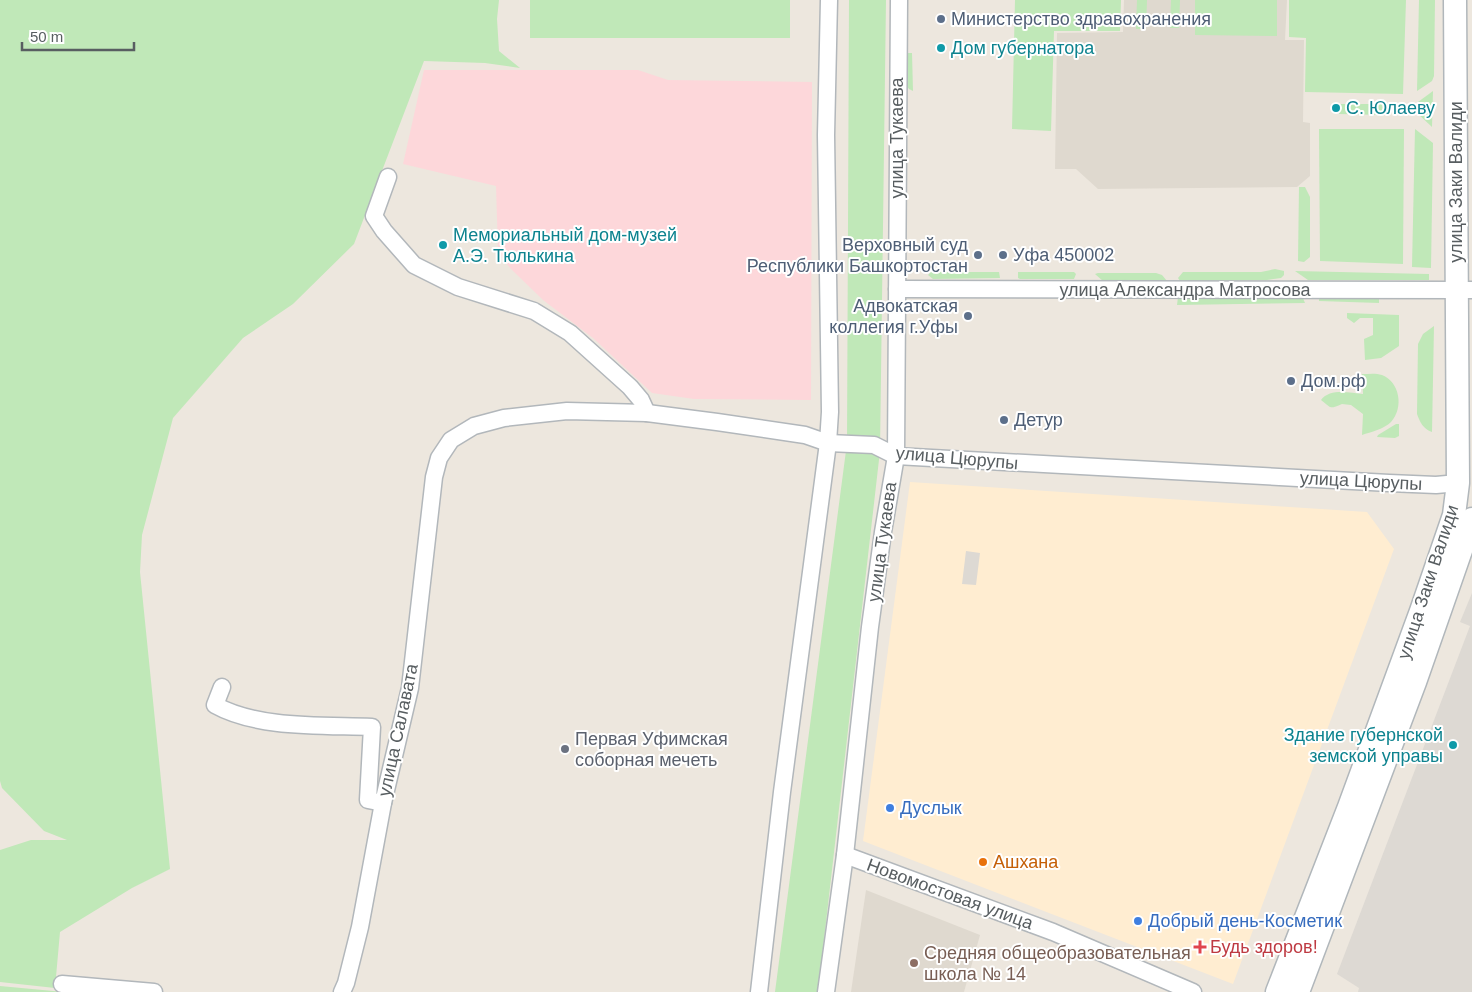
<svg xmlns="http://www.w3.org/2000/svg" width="1472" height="992" font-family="Arial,sans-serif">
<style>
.commercial{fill:#ffedd1}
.industrial{fill:#ddd9d3}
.education{fill:#dfd9cf}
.medical{fill:#fdd7da}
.green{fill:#c0e8b8}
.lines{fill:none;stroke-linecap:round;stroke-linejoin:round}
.minor-casing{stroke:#b2b7bb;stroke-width:19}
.secondary-casing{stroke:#b1b7bb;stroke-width:25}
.minor{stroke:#fff;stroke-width:16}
.secondary{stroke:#fff;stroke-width:22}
.service-dot{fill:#5c6f8a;stroke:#fff;stroke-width:2}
.culture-dot{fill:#0f9aa8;stroke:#fff;stroke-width:2}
.worship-dot{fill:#6b7280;stroke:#fff;stroke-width:2}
.shop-dot{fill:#3f7fe0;stroke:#fff;stroke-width:2}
.food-dot{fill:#e8710a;stroke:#fff;stroke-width:2}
.health-dot{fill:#e0444e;stroke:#fff;stroke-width:2}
.education-dot{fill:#8d6e63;stroke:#fff;stroke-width:2}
.labels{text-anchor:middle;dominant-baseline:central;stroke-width:4;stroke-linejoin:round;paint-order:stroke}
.service-label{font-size:18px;fill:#4e5e75;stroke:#fff;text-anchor:start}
.culture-label{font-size:18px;fill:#0d838f;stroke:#fff;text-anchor:start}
.street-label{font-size:18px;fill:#585e61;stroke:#fff}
.worship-label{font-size:18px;fill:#5b616d;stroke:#fff;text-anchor:start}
.shop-label{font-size:18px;fill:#366cbe;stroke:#fff;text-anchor:start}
.food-label{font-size:18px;fill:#c56008;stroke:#fff;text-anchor:start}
.health-label{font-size:18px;fill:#be3a42;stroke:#fff;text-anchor:start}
.education-label{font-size:18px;fill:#785e54;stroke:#fff;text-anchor:start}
</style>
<rect width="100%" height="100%" fill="#ede7de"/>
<!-- commercial -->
<path class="commercial" d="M 910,482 L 1367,512 L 1394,549 L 1233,984 L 863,841 Z"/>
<!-- industrial -->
<g class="industrial">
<path d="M 966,551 L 980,553 L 976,585 L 962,584 Z"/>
<path d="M 1472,593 L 1472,992 L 1358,992 L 1359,988 L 1337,974 L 1470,626 L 1460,622 Z"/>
</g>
<!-- education -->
<g class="education">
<path d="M 1124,0 L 1287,0 L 1285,40 L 1304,40 L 1303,122 L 1310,123 L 1310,176 L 1297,187 L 1098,189 L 1076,169 L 1055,169 L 1057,33 L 1123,32 Z"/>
<path d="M 866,890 L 980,935 L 964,992 L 851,992 Z"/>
</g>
<!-- medical -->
<path class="medical" d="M 424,70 L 638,70 L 668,80 L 812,82 L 811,400 L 694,399 L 652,393 L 593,338 L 543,300 L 510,268 L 498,252 L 496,186 L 403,164 Z"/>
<!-- green -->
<g class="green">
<path d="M 0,0 L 499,0 L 497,19 L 499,51 L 520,68 L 485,63 L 424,61 L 354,244 L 293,304 L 243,338 L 173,418 L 142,535 L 140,572 L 170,869 L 132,888 L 60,932 L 55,988 L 0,982 L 0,850 L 31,840 L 67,840 L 44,831 L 2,788 L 0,781 Z"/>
<rect x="530" y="0" width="260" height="38"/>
<path d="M 849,0 L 886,0 L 880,451 L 818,992 L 775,992 L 847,443 Z"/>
<path d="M 1015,0 L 1121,0 L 1120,31 L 1054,31 L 1051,131 L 1012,129 Z"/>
<path d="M 1137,0 L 1147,0 L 1146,29 L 1136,29 Z"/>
<path d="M 1171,0 L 1180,0 L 1179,28 L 1170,28 Z"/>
<path d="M 1195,0 L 1277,0 L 1277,36 L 1195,35 Z"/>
<path d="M 1289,0 L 1406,0 L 1403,94 L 1305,92 L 1306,38 L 1289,37 Z"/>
<path d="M 1419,0 L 1435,0 L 1434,76 L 1432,81 L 1417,91 Z"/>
<path d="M 906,53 L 912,53 L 913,91 L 909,89 L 906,85 Z"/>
<path d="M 1433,91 L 1432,127 L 1417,113 L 1418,102 Z"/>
<path d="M 1340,104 L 1385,104 L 1385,115 L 1339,114 Z"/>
<path d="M 1319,129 L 1404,129 L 1403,264 L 1320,261 Z"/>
<path d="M 1415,129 L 1433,143 L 1431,268 L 1412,267 Z"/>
<path d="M 1299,187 L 1305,187 L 1310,197 L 1310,257 L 1304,262 L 1298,261 Z"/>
<path d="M 1275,269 L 1284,271 L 1284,275 L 1281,278 L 1267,280 L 1180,281 L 1178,278 L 1183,272 L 1261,272 Z"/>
<path d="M 1295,271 L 1429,274 L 1429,280 L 1308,280 Z"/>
<path d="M 931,272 L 999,272 L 1000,278 L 933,279 L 928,275 Z"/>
<path d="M 1018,272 L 1074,272 L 1076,274 L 1074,279 L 1020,279 L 1018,278 Z"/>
<path d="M 1098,273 L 1156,273 L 1162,275 L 1167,281 L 1103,281 L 1095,274 Z"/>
<path d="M 1319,294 L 1379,296 L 1379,303 L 1319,301 Z"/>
<path d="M 1302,296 L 1305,303 L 1177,305 L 1178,297 Z"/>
<path d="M 1347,313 L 1399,315 L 1399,346 L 1381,358 L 1365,360 L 1364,339 L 1373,335 L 1373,318 L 1360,318 L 1354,323 L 1347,318 Z"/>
<path d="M 1434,326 L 1432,432 C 1423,429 1420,422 1417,414 L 1418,344 L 1423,334 Z"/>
<path d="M 1362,374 C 1369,374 1376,373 1382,375 C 1400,382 1404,408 1391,422 C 1384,429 1371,432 1362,435 L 1363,414 L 1351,405 L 1342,404 C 1330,409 1332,409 1321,400 C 1330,388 1350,393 1363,394 Z"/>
<path d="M 1396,424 L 1399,424 L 1399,436 L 1395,438 L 1377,437 L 1378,435 Z"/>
<path d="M 0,986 L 64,992 L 0,992 Z"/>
</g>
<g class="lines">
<!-- minor casing -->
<g class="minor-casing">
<g id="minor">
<path d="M 388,177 L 374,216 L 384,231 L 414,265 L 458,287 L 534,311 L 570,333 L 630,387 L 641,400 L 647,413"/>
<path d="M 897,289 L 1472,290"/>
<path d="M 222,687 L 215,705 C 258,729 323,725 372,727 L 368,800 L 383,803"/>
<path d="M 845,855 L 1053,932 L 1193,992"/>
<path d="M 62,984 L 154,992"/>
<path d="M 342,992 L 346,983 L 360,927 L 383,803 L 410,688 L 434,477 L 439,458 L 451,440 L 474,426 L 504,418 L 567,411 L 647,413 L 717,422 L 805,435 L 828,443 L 874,445 L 896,456 L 1389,483 L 1436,485 L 1458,483"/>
<path d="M 759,992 L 782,792 L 828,443 L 830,412 L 826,135 L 829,0"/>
<path d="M 826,992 L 845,855 L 870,627 L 883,532 L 896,456 L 899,0"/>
</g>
</g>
<!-- secondary casing -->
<g class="secondary-casing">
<g id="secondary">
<path d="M 1277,992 L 1349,807 L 1421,611 L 1454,515 L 1458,483 L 1455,0"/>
<path d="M 1298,992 L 1415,682 L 1472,519"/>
</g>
</g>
<!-- minor -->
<use href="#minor" class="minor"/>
<!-- secondary -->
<use href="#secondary" class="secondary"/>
</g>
<!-- markers -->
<g class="service-dot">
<circle cx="941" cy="19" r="5"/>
<circle cx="978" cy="255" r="5"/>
<circle cx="1003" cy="255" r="5"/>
<circle cx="968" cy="316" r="5"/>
<circle cx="1291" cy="381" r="5"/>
<circle cx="1004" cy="420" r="5"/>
</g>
<g class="culture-dot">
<circle cx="941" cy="48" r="5"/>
<circle cx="1336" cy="108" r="5"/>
<circle cx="443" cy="245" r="5"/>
<circle cx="1453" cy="745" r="5"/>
</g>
<circle class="worship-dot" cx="565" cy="749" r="5"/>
<g class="shop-dot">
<circle cx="890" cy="808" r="5"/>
<circle cx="1138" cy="921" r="5"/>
</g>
<circle class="food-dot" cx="983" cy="862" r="5"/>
<path class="health-dot" d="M1197.5 939.5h5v5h5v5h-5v5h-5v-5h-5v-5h5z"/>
<circle class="education-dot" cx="914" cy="963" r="5"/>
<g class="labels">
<!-- service labels -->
<g class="service-label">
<text x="951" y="19">Министерство здравохранения</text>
<text x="968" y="245" text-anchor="end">Верховный суд<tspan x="968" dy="21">Республики Башкортостан</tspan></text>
<text x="1013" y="255">Уфа 450002</text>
<text x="958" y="306" text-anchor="end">Адвокатская<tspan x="958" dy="21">коллегия г.Уфы</tspan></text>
<text x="1301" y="381">Дом.рф</text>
<text x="1014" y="420">Детур</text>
</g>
<!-- culture labels -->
<g class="culture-label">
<text x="951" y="48">Дом губернатора</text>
<text x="1346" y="108">С. Юлаеву</text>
<text x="453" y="235">Мемориальный дом-музей<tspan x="453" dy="21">А.Э. Тюлькина</tspan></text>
<text x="1443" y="735" text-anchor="end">Здание губернской<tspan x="1443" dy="21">земской управы</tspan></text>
</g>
<!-- street labels -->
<g class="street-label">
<text transform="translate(897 138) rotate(-90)">улица Тукаева</text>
<text transform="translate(1456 182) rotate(-90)">улица Заки Валиди</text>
<text x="1185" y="290">улица Александра Матросова</text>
<text transform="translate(957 458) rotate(5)">улица Цюрупы</text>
<text transform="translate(1361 481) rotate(3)">улица Цюрупы</text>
<text transform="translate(882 542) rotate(-82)">улица Тукаева</text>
<text transform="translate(1428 582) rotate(-72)">улица Заки Валиди</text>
<text transform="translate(398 730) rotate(-78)">улица Салавата</text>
<text transform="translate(950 894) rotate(20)">Новомостовая улица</text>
</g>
<!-- worship labels -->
<g class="worship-label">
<text x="575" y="739">Первая Уфимская<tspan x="575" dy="21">соборная мечеть</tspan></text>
</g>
<!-- shop labels -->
<g class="shop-label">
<text x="900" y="808">Дуслык</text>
<text x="1148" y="921">Добрый день-Косметик</text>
</g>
<!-- food labels -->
<g class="food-label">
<text x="993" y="862">Ашхана</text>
</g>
<!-- health labels -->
<g class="health-label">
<text x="1210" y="947">Будь здоров!</text>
</g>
<!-- education labels -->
<g class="education-label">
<text x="924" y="953">Средняя общеобразовательная<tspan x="924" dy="21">школа № 14</tspan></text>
</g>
</g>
<!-- scale -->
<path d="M22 42v8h112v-8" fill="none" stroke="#585e61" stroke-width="2.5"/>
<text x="30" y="42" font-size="15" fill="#585e61" stroke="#ffffff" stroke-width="4" paint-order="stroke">50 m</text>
</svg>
